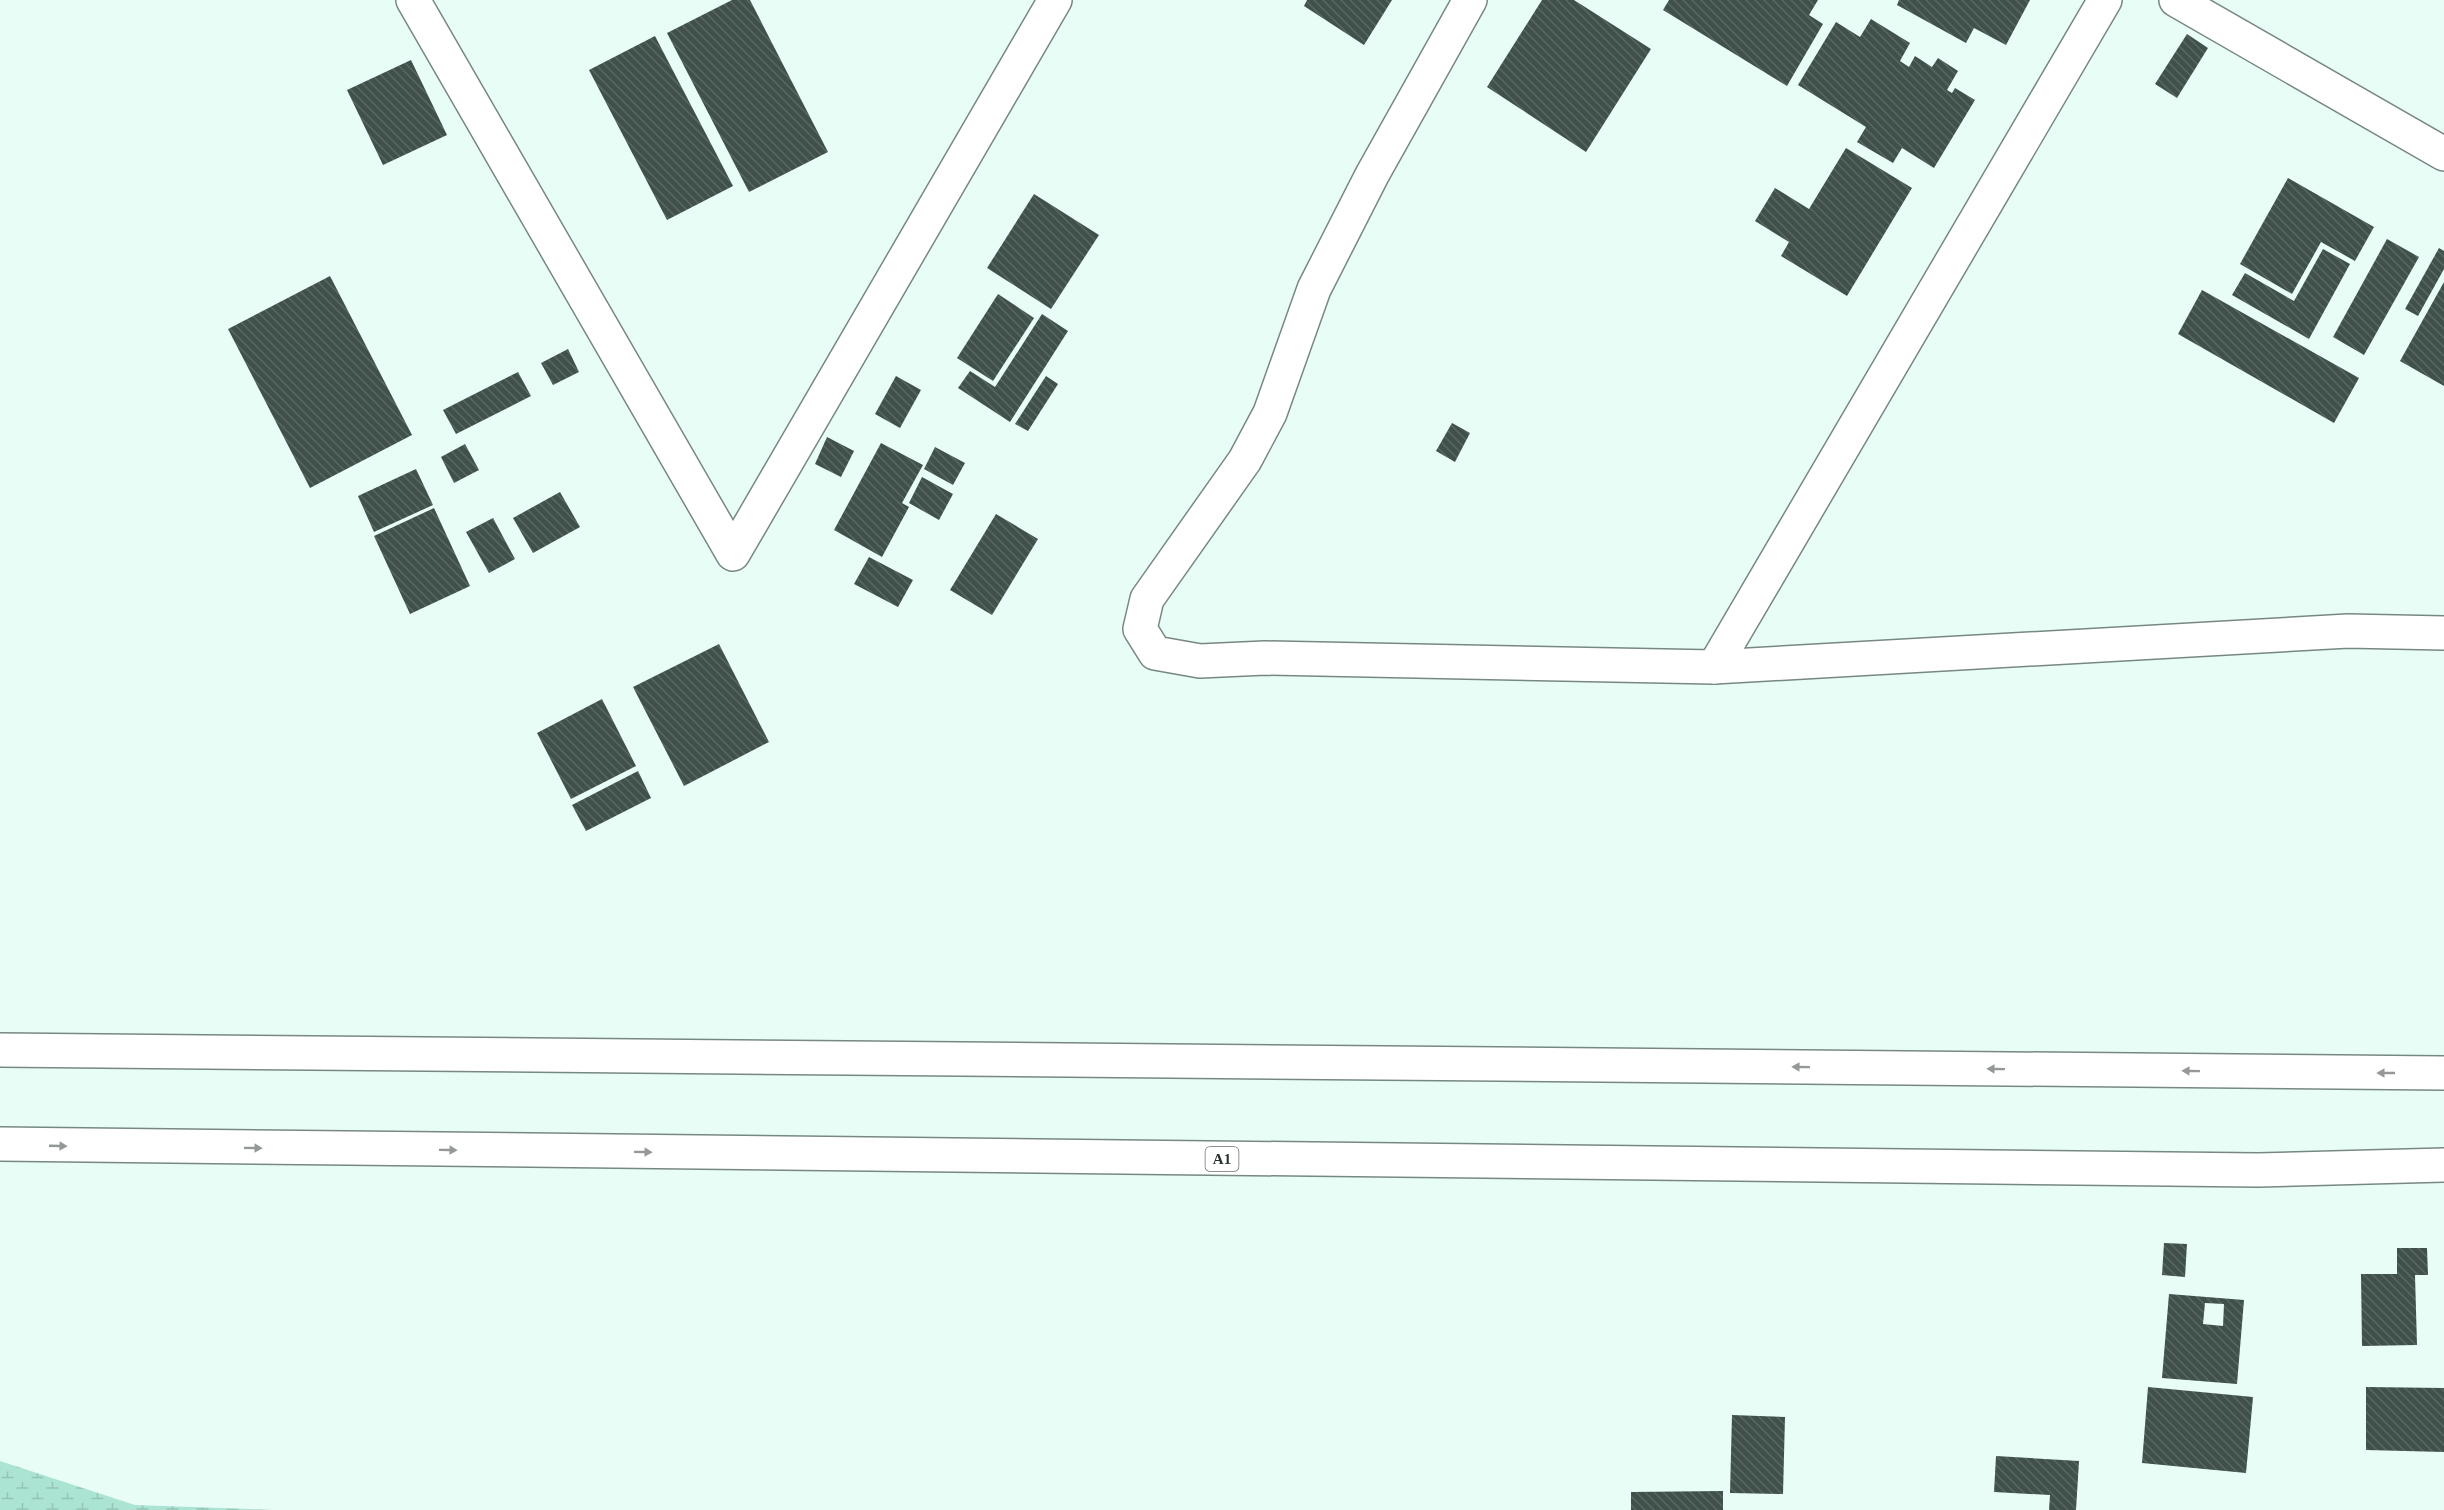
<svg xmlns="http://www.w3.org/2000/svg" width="2444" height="1510" font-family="Georgia,serif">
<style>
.wetland{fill:url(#wetland-marsh)}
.building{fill:url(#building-back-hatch);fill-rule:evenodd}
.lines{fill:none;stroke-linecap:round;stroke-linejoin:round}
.minor-casing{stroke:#778883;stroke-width:36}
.primary-casing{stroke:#778883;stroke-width:36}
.minor{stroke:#fff;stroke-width:33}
.primary{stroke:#fff;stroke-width:33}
.oneway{fill:#949898}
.labels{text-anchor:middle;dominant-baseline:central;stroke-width:6;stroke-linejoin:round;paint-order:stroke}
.shield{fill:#fff;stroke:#6a706e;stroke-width:1.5}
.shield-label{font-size:15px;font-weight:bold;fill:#2a3230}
</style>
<defs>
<pattern id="wetland-marsh" width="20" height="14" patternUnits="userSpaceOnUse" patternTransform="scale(1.5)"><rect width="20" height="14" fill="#ace4d4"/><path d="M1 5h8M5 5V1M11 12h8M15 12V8" fill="none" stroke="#94c4b6"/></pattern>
<pattern id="building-back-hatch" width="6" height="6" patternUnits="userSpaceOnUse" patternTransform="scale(1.5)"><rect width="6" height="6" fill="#40504b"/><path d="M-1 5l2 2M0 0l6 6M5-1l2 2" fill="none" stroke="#596763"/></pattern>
</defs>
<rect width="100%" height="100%" fill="#e9fdf7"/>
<!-- wetland -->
<path class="wetland" d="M 0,1461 L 135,1505 L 275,1510 L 0,1510 Z"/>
<!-- building -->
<g class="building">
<path d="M 732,0 L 750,0 L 828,152 L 749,192 L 667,33 Z"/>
<path d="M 1307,0 L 1392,0 L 1364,45 L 1304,6 Z"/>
<path d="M 1542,0 L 1574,0 L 1651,49 L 1586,152 L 1487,87 Z"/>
<path d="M 1669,0 L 1818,0 L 1809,15 L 1823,24 L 1787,86 L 1663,10 Z"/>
<path d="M 1899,0 L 2030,0 L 2006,45 L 1974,28 L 1966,43 L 1897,5 Z"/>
<path d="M 1871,19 L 1910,43 L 1900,61 L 1909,67 L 1915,56 L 1932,67 L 1938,58 L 1958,71 L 1947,90 L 1952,93 L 1955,88 L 1975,100 L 1934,168 L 1902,148 L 1893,163 L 1857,142 L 1866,127 L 1798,85 L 1836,22 L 1860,37 Z"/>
<path d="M 2187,34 L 2208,48 L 2177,98 L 2155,84 Z"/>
<path d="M 655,36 L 733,186 L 667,220 L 589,70 Z"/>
<path d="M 411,60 L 447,135 L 383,165 L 347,90 Z"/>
<path d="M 1846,148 L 1912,188 L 1847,296 L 1781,256 L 1789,242 L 1755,221 L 1775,188 L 1809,209 Z"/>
<path d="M 2288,178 L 2374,227 L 2355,261 L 2321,242 L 2292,294 L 2240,264 Z"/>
<path d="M 1034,194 L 1099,235 L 1051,309 L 987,268 Z"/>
<path d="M 2387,239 L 2419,257 L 2364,355 L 2333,337 Z"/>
<path d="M 2439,248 L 2444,251 L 2444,269 L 2418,316 L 2405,309 Z"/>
<path d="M 2323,249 L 2350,264 L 2309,339 L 2232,295 L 2245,273 L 2294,301 Z"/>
<path d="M 330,276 L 412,435 L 310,488 L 228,329 Z"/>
<path d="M 2444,282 L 2444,386 L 2400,361 Z"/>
<path d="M 2202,290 L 2359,378 L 2334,423 L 2178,334 Z"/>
<path d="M 998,294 L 1034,318 L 993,381 L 957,358 Z"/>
<path d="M 1042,314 L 1068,331 L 1010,422 L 958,388 L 970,371 L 995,387 Z"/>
<path d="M 568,349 L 579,372 L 553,385 L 541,363 Z"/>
<path d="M 518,372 L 531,396 L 456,434 L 443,410 Z"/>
<path d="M 896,376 L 921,390 L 900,428 L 875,414 Z"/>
<path d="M 1046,376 L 1058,384 L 1028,431 L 1015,424 Z"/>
<path d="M 1452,423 L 1470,433 L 1455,462 L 1436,451 Z"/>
<path d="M 827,437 L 854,451 L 841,477 L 815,464 Z"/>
<path d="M 881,443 L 923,465 L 902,503 L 909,507 L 882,557 L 834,530 Z"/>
<path d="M 465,444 L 479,470 L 454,483 L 441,457 Z"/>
<path d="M 935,447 L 965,463 L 953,485 L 924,469 Z"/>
<path d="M 416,469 L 433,505 L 374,532 L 358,496 Z"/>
<path d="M 922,477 L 953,494 L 939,520 L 909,503 Z"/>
<path d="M 560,492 L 580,527 L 533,553 L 513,518 Z"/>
<path d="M 434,508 L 470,586 L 410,614 L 374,536 Z"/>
<path d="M 996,514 L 1038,539 L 992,615 L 950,590 Z"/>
<path d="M 493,518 L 515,559 L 489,573 L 466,532 Z"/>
<path d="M 869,557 L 913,580 L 898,607 L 854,584 Z"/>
<path d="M 719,644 L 769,742 L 684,786 L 633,687 Z"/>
<path d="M 602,699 L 636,766 L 571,799 L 537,733 Z"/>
<path d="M 638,771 L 651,798 L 586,831 L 572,805 Z"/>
<path d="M 2164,1243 L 2187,1244 L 2185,1277 L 2162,1275 Z"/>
<path d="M 2397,1248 L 2427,1248 L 2428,1275 L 2415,1275 L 2417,1345 L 2362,1346 L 2361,1274 L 2397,1274 Z"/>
<path d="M 2169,1294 L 2244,1300 L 2237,1384 L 2162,1378 ZM 2205,1303 L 2224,1304 L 2223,1326 L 2203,1324 Z"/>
<path d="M 2148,1387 L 2253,1397 L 2246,1473 L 2142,1463 Z"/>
<path d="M 2366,1387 L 2444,1388 L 2444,1452 L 2366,1450 Z"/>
<path d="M 1732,1415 L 1785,1417 L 1783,1494 L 1730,1493 Z"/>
<path d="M 1996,1456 L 2079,1461 L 2076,1510 L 2049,1510 L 2050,1495 L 1994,1492 Z"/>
<path d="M 1723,1491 L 1723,1510 L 1631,1510 L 1631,1492 Z"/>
</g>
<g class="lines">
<!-- minor casing -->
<g class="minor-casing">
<g id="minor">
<path d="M 413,0 L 733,554 L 1055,0"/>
<path d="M 1470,0 L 1372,175 L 1314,289 L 1270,413 L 1245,460 L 1147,599 L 1140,629 L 1155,653 L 1200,661 L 1265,658 L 1714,667 L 2348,631 L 2444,633"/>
<path d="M 2176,0 L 2444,154"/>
<path d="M 1714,667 L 2105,0"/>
</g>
</g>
<!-- primary casing -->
<g class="primary-casing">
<g id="primary">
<path d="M 0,1050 L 2444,1073"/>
<path d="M 0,1144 L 2258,1170 L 2444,1165"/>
</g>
</g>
<!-- minor -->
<use href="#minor" class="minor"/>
<!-- primary -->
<use href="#primary" class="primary"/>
</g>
<!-- one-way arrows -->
<defs><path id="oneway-solid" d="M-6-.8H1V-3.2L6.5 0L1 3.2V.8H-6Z" transform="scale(1.5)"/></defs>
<g class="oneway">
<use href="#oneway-solid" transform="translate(1801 1067) rotate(-179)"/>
<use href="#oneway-solid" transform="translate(1996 1069) rotate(-179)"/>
<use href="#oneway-solid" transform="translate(2191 1071) rotate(-179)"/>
<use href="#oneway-solid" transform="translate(2386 1073) rotate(-180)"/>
<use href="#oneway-solid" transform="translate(58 1146) rotate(2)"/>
<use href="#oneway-solid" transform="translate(253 1148) rotate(1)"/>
<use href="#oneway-solid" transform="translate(448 1150) rotate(1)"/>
<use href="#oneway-solid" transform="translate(643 1152) rotate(1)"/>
</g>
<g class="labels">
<!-- shield labels -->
<rect class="shield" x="1205.5" y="1147" width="33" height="24" rx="4.5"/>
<g class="shield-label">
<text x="1222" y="1159">A1</text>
</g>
</g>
</svg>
